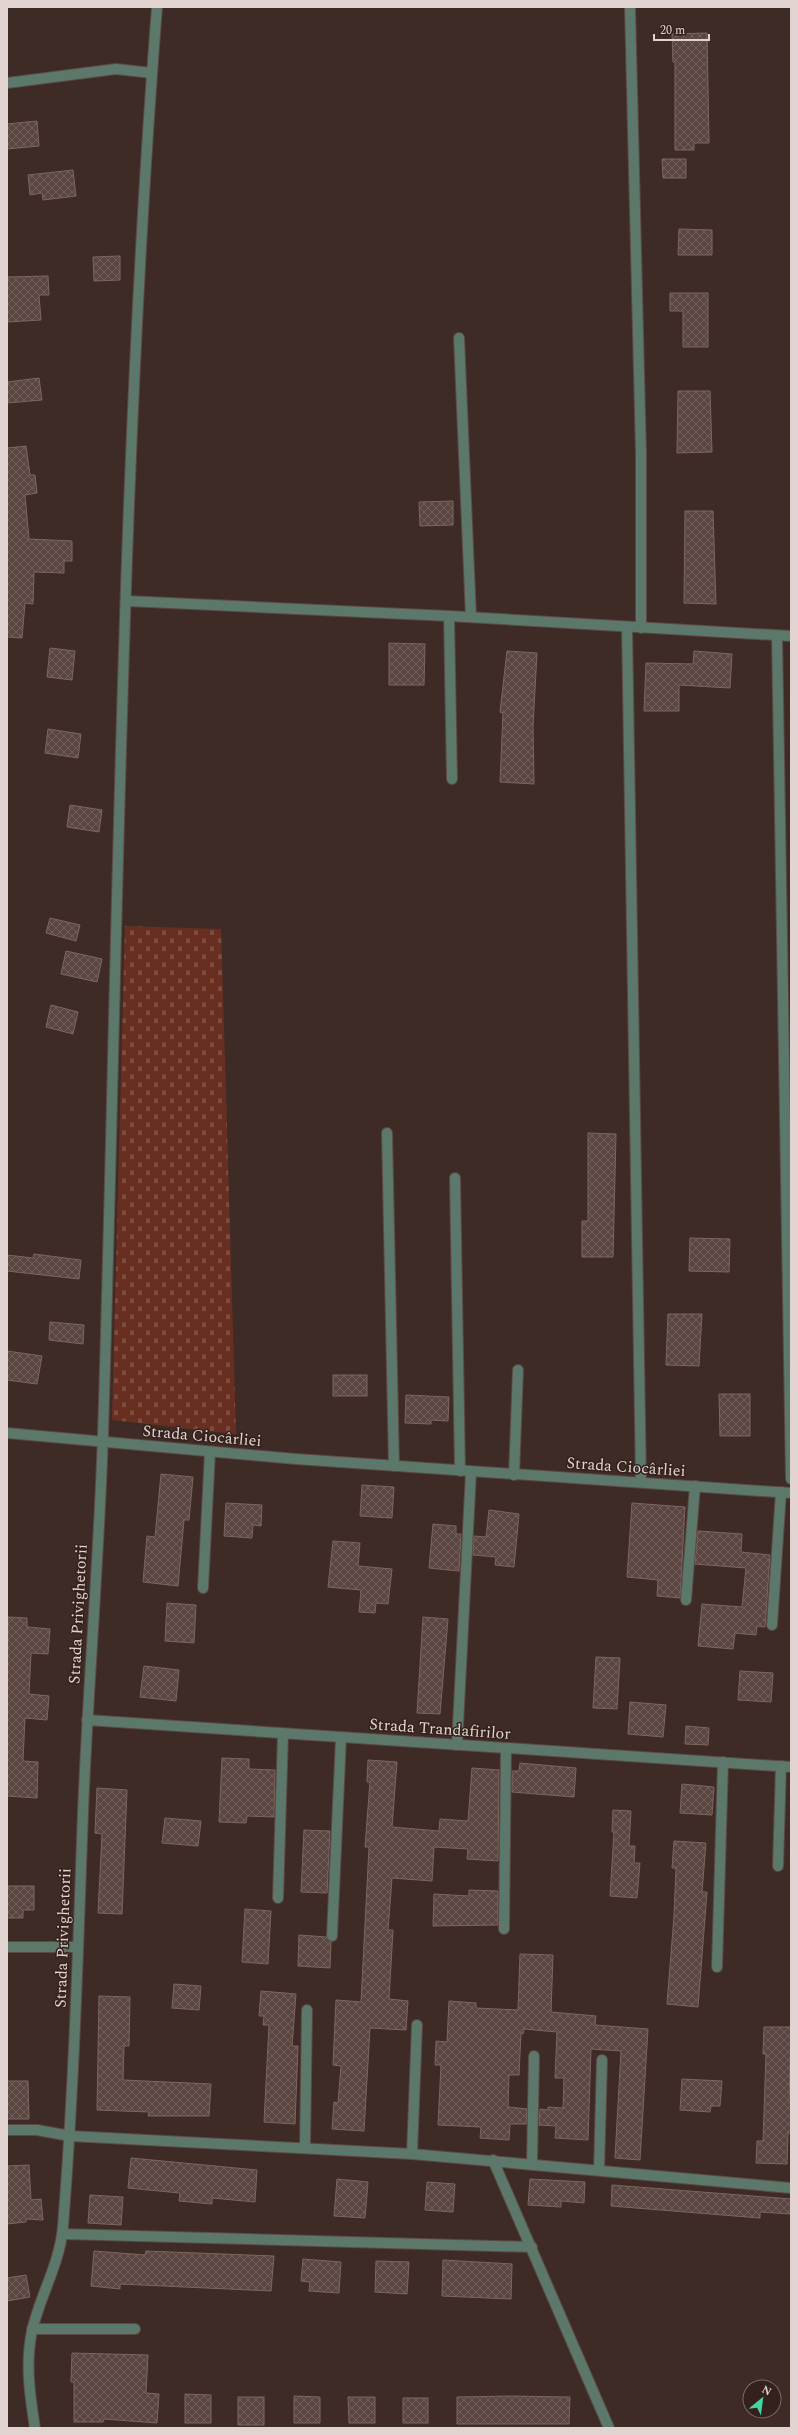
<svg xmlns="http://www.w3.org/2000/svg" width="798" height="2435" font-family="Spectral,serif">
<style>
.cemetery{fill:url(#cemetery-stones)}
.building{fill:url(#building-cross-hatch);stroke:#7d6660}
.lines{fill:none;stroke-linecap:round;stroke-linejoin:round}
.minor-casing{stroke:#5c4945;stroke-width:12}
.minor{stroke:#5b786b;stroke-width:10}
.labels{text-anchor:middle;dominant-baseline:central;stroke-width:3;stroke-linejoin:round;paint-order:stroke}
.street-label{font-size:16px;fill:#e1d4d0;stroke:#34211c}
</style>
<defs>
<pattern id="cemetery-stones" width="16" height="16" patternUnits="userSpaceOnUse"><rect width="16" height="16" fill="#682f21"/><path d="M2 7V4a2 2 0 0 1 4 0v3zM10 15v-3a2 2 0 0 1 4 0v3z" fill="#7d4c40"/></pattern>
<pattern id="building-cross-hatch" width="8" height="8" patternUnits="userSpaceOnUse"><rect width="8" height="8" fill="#5b4540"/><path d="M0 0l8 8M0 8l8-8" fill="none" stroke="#725f5b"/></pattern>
</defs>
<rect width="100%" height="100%" fill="#3f2b26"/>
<!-- cemetery -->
<path class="cemetery" d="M 125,926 L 221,929 L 236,1434 L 112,1420 Z"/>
<!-- building -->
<g class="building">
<path d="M 707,33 L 709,143 L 694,143 L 694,150 L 675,150 L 675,62 L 673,62 L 672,34 Z"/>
<path d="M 37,121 L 39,146 L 7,149 L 7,124 Z"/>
<path d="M 662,159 L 686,159 L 686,178 L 663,178 Z"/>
<path d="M 73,170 L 76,196 L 43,200 L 42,193 L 30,195 L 28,175 Z"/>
<path d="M 679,229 L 712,230 L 712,255 L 678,255 Z"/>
<path d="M 120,256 L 120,280 L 94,281 L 93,257 Z"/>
<path d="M 48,276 L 49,295 L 39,295 L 41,320 L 7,322 L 7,277 Z"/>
<path d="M 670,293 L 708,293 L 708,347 L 683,347 L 683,311 L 670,311 Z"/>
<path d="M 39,378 L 42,400 L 7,403 L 7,382 Z"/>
<path d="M 678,391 L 710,391 L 712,452 L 677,453 Z"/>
<path d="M 26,446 L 30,475 L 35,475 L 37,493 L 25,495 L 29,539 L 72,541 L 72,561 L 64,561 L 64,573 L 34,572 L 33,604 L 25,603 L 22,638 L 7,637 L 7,448 Z"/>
<path d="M 453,501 L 453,525 L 420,526 L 419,502 Z"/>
<path d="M 685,511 L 713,511 L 716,604 L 684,603 Z"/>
<path d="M 389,643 L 425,644 L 424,685 L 389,685 Z"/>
<path d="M 50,648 L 75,651 L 72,680 L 47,677 Z"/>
<path d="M 507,651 L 537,653 L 533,726 L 534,784 L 500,782 L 503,713 L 500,712 Z"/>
<path d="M 694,651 L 732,654 L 730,688 L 679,685 L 679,711 L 644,711 L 646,663 L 693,664 Z"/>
<path d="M 48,729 L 81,734 L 78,758 L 45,753 Z"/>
<path d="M 70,805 L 102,810 L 99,832 L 67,827 Z"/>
<path d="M 50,918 L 80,925 L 76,941 L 46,933 Z"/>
<path d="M 66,951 L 102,959 L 97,982 L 61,974 Z"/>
<path d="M 51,1005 L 78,1012 L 73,1034 L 46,1027 Z"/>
<path d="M 588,1133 L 616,1134 L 613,1257 L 582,1257 L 582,1221 L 588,1221 Z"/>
<path d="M 690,1238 L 730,1239 L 729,1272 L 689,1271 Z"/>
<path d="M 34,1254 L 81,1260 L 79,1279 L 7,1271 L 7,1255 L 33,1258 Z"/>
<path d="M 668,1314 L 702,1314 L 699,1366 L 666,1365 Z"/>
<path d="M 50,1322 L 84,1325 L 83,1344 L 49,1340 Z"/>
<path d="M 7,1351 L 42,1356 L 37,1384 L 7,1380 Z"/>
<rect x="333" y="1375" width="34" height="21"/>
<path d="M 719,1394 L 750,1394 L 750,1436 L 720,1436 Z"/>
<path d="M 406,1395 L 449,1397 L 448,1421 L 431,1420 L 431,1424 L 405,1423 Z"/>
<path d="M 161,1474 L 193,1477 L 189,1520 L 184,1520 L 178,1586 L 143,1582 L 147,1536 L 155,1537 Z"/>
<path d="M 362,1485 L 394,1487 L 392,1518 L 360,1516 Z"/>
<path d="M 226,1503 L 262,1505 L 261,1526 L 253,1525 L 252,1538 L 224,1536 Z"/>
<path d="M 632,1503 L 685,1507 L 680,1598 L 657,1596 L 658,1580 L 627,1577 Z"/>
<path d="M 489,1510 L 519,1514 L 514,1567 L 495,1565 L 496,1557 L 473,1555 L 474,1536 L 486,1537 Z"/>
<path d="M 433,1524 L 456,1526 L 456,1534 L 461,1534 L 459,1571 L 429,1568 Z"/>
<path d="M 698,1531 L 742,1534 L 741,1552 L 770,1555 L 765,1627 L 757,1626 L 756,1635 L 735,1633 L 733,1649 L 698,1646 L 702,1604 L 742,1607 L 746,1568 L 695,1564 Z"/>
<path d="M 333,1541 L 360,1543 L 358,1566 L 392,1569 L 388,1604 L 376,1603 L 375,1613 L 359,1612 L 361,1590 L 328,1587 Z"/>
<path d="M 167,1603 L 196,1605 L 194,1643 L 165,1641 Z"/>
<path d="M 8,1617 L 27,1618 L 27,1627 L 50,1629 L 48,1654 L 31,1653 L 29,1694 L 49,1696 L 47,1720 L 25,1718 L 23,1761 L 38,1762 L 37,1798 L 7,1796 Z"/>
<path d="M 423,1617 L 448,1619 L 440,1714 L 417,1713 Z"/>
<path d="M 596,1657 L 620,1658 L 617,1709 L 593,1708 Z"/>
<path d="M 144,1666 L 179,1670 L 176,1701 L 140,1697 Z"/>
<path d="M 740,1671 L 773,1673 L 771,1702 L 738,1700 Z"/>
<path d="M 630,1702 L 666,1705 L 663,1737 L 628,1734 Z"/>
<path d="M 686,1726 L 709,1728 L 708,1745 L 685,1744 Z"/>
<path d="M 222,1758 L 249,1759 L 249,1769 L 275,1770 L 274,1817 L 247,1816 L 246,1823 L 219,1822 Z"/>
<path d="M 368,1760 L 397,1762 L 392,1827 L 439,1831 L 440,1819 L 468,1821 L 472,1768 L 499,1770 L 498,1861 L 467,1859 L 468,1849 L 434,1847 L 432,1881 L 392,1878 L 388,1930 L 393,1930 L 389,1999 L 408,2001 L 406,2030 L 370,2028 L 364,2131 L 332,2129 L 334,2102 L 338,2103 L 341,2066 L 333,2065 L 336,2000 L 361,2002 L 369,1847 L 365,1847 L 370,1782 L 367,1782 Z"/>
<path d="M 520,1763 L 576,1768 L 574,1797 L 512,1792 L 512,1771 L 519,1771 Z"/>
<path d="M 682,1784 L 714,1787 L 712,1815 L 680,1813 Z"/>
<path d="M 97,1788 L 127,1790 L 122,1914 L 98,1913 L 102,1834 L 95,1833 Z"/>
<path d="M 613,1810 L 631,1811 L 629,1846 L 635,1846 L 634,1863 L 640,1863 L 637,1898 L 610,1896 L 614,1832 L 612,1832 Z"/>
<path d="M 165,1818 L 201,1821 L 198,1846 L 162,1843 Z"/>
<path d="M 304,1830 L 330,1831 L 327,1893 L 301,1892 Z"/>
<path d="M 674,1841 L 706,1843 L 702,1892 L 707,1892 L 698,2007 L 667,2004 L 674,1916 L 676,1868 L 672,1868 Z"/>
<path d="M 7,1886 L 34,1886 L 34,1910 L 23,1910 L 23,1918 L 7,1918 Z"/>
<path d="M 469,1890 L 498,1891 L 498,1925 L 433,1926 L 434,1894 L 469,1896 Z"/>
<path d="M 245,1909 L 271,1911 L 268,1964 L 242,1962 Z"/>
<path d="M 299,1935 L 326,1937 L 331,1942 L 330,1968 L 298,1966 Z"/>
<path d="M 520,1954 L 553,1955 L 551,2012 L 596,2016 L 595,2025 L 648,2029 L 640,2160 L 615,2158 L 621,2051 L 591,2049 L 588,2140 L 555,2138 L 556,2126 L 539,2125 L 540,2109 L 548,2110 L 548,2107 L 563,2108 L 564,2078 L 555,2078 L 557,2032 L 524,2029 L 523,2034 L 521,2033 L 519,2075 L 509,2075 L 508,2107 L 527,2109 L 526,2124 L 510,2124 L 509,2140 L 480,2138 L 481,2127 L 438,2125 L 441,2065 L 435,2065 L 436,2041 L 447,2042 L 449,2001 L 476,2003 L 476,2008 L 518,2010 Z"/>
<path d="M 174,1984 L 201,1986 L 199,2010 L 172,2008 Z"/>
<path d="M 261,1991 L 296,1994 L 292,2046 L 298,2046 L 295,2124 L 264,2122 L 269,2025 L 263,2025 L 264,2016 L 259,2016 Z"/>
<path d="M 99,1996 L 130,1997 L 129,2046 L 124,2046 L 123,2080 L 211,2084 L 209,2116 L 148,2116 L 149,2112 L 97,2110 Z"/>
<path d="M 764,2027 L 791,2027 L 789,2104 L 791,2104 L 791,2133 L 788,2133 L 787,2164 L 756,2163 L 757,2141 L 763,2141 L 766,2054 L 763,2054 Z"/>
<path d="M 682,2079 L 722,2081 L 720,2106 L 711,2106 L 710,2112 L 680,2110 Z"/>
<path d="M 7,2081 L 28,2081 L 29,2119 L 7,2119 Z"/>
<path d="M 131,2158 L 257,2170 L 255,2202 L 212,2198 L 212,2204 L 179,2201 L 180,2193 L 128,2188 Z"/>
<path d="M 29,2165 L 31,2200 L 41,2199 L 43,2220 L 26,2219 L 26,2222 L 7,2224 L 7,2166 Z"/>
<path d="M 337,2179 L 368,2182 L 365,2218 L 334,2216 Z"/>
<path d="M 530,2179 L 585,2182 L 584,2203 L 561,2201 L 561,2207 L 528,2205 Z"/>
<path d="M 427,2182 L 455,2184 L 453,2212 L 425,2210 Z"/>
<path d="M 612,2185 L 791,2199 L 791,2214 L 760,2212 L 760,2218 L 611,2206 Z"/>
<path d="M 90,2195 L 123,2197 L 121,2225 L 88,2223 Z"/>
<path d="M 94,2251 L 145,2255 L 146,2251 L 274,2256 L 271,2291 L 120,2284 L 120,2289 L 91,2286 Z"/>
<path d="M 303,2259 L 341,2262 L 339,2293 L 309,2291 L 310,2282 L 301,2281 Z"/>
<path d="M 443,2260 L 512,2264 L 511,2299 L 442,2296 Z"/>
<path d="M 376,2261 L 409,2262 L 407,2294 L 375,2292 Z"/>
<path d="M 26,2275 L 30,2297 L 7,2301 L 7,2278 Z"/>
<path d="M 72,2353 L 148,2355 L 146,2393 L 159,2394 L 157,2423 L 104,2419 L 103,2422 L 74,2422 L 74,2382 L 71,2382 Z"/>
<path d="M 185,2394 L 211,2395 L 211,2423 L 185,2423 Z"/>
<path d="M 294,2396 L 320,2397 L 320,2423 L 294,2423 Z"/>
<path d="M 510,2396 L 570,2397 L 569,2424 L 457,2424 L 457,2397 Z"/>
<rect x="238" y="2397" width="26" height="28"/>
<path d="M 348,2397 L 375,2397 L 375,2423 L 349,2423 Z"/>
<rect x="403" y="2398" width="25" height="25"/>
</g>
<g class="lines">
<!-- minor casing -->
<g class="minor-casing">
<g id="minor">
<path d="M 630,7 L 641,455 L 641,628"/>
<path d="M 7,83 L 116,69 L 152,73"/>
<path d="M 459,338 L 471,617"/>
<path d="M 127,601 L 449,616 L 791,636"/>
<path d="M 449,616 L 452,779"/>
<path d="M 627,627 L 641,1482"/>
<path d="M 777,636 L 791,1479"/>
<path d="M 387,1133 L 394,1466"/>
<path d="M 455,1178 L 460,1471"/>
<path d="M 7,1433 L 296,1459 L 791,1493"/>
<path d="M 514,1475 L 518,1370"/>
<path d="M 203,1588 L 210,1452"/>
<path d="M 686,1600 L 695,1486"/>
<path d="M 772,1625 L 781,1492"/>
<path d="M 87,1720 L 791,1767"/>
<path d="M 457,1745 L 471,1472"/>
<path d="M 778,1866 L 781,1766"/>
<path d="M 278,1898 L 283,1734"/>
<path d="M 504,1929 L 506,1748"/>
<path d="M 332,1936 L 341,1738"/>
<path d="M 7,1947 L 78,1947"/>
<path d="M 717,1967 L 723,1762"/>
<path d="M 7,2130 L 37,2130 L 70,2136 L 412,2154 L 791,2188"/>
<path d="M 305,2147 L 307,2010"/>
<path d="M 412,2154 L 417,2025"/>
<path d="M 493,2160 L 609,2428"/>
<path d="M 532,2163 L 534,2056"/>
<path d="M 599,2170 L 602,2060"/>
<path d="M 63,2234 L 532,2247"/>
<path d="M 32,2329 L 135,2329"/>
<path d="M 35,2428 C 30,2396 25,2364 32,2331 C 40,2295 60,2264 63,2226 C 74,2088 78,1950 83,1812 C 88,1686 99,1560 103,1434 C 118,958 120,482 157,7"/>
</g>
</g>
<!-- minor -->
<use href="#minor" class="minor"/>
</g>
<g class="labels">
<!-- street labels -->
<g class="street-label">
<text transform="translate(202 1436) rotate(5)">Strada Ciocârliei</text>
<text transform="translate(626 1467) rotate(4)">Strada Ciocârliei</text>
<text transform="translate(78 1614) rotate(-87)">Strada Privighetorii</text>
<text transform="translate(440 1729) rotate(4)">Strada Trandafirilor</text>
<text transform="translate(63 1938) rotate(-88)">Strada Privighetorii</text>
</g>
</g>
<!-- border -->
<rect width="798" height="2435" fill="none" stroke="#e1d4d0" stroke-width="16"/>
<!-- north arrow -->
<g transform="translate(762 2399) rotate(29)"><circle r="19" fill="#34211c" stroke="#796964"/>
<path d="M0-3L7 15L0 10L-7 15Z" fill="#43d4a0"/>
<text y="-6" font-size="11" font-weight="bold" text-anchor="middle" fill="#e1d4d0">N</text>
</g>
<!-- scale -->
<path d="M654 34v6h55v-6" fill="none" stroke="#e1d4d0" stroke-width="2"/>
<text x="660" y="34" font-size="12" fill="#e1d4d0" stroke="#34211c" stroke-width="3" paint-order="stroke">20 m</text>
</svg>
